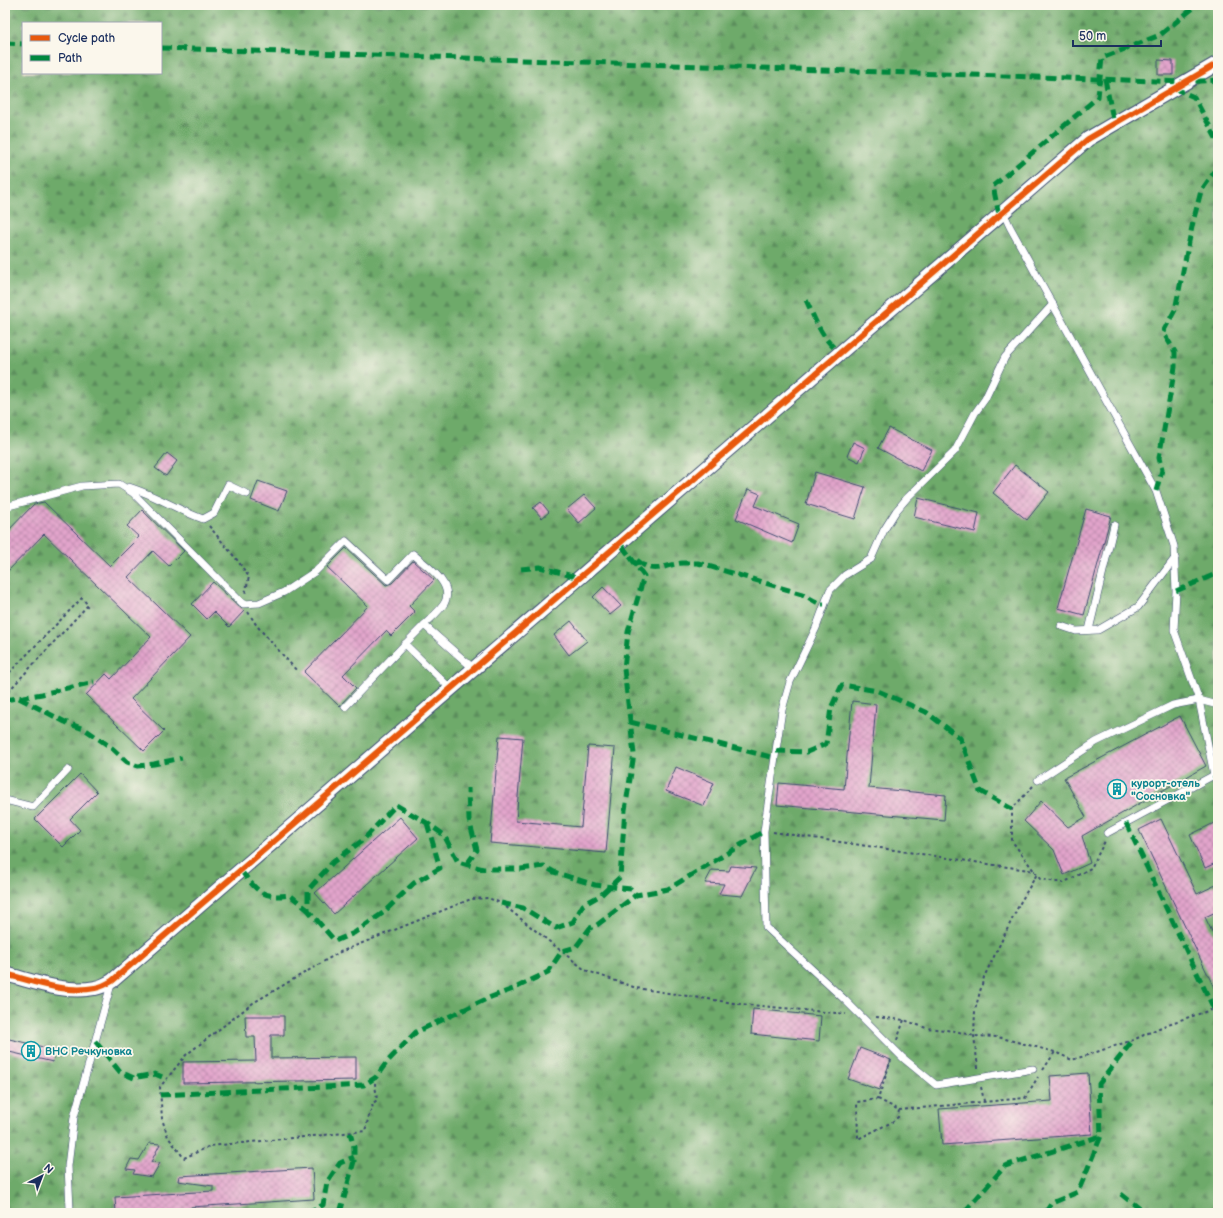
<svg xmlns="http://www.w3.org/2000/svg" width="1223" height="1218" font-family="'Balsamiq Sans',sans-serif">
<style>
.forest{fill:url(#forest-firs);stroke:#446c64;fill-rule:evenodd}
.building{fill:url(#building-cross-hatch)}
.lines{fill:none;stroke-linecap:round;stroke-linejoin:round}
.service-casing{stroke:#3c4b6f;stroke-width:8}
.minor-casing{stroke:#3c4b6f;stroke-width:16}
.path{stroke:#3c4b6f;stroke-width:2;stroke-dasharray:3 3;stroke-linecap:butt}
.service{stroke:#fff;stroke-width:7}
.minor{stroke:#fff;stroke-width:14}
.quiet{stroke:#00873e;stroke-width:5;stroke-dasharray:10 5;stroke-linecap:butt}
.cycleway-casing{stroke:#fbf7ec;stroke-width:8}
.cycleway{stroke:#e8590c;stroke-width:6}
.labels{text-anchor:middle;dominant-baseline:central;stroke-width:3.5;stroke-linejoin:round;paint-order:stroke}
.culture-label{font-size:11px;font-weight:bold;fill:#0d838f;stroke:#fbf7ec;text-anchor:start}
</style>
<defs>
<pattern id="forest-firs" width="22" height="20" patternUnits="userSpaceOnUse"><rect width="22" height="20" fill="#6eaa6b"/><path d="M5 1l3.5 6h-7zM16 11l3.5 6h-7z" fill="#5a8b5b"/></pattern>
<pattern id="building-cross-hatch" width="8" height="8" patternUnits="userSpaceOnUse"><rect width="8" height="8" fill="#e2a4cb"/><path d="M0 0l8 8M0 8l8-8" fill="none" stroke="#b686a8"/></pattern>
</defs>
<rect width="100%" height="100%" fill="#fbf7ec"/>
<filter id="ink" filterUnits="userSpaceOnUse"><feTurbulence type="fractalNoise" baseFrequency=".025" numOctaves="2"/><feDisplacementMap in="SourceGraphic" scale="8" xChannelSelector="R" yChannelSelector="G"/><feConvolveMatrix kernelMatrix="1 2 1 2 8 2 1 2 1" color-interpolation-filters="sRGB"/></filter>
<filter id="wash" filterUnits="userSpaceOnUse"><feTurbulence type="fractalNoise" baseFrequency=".012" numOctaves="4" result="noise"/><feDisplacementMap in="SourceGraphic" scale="16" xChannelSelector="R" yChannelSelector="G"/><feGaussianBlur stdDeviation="0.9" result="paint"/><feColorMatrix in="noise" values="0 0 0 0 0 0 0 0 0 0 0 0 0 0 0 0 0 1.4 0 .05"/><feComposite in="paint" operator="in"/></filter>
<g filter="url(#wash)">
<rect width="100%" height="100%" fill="#f4e9d1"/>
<!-- forest -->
<path class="forest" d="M 5,5 L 1218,5 L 1218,1213 L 5,1213 ZM 23,23 L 161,23 L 161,73 L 23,73 Z"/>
<g id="blocks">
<!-- building -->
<g class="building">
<path d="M 1158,60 L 1173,61 L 1173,75 L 1158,75 Z"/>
<path d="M 889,428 L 932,450 L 921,471 L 878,448 Z"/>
<path d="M 853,442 L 865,448 L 859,462 L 847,456 Z"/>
<path d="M 167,453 L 177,461 L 166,476 L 155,468 Z"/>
<path d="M 1015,465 L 1049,492 L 1027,520 L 993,493 Z"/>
<path d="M 815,472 L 865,487 L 855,519 L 806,504 Z"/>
<path d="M 258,481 L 287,491 L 279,511 L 251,500 Z"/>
<path d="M 748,489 L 760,494 L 755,506 L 799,524 L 792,543 L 736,519 Z"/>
<path d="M 584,495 L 596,508 L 579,523 L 567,509 Z"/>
<path d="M 918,498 L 979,513 L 975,532 L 914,517 Z"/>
<path d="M 44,502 L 110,566 L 139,537 L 127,526 L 142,510 L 184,551 L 169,566 L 153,551 L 128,577 L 190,637 L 131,699 L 164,731 L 144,751 L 86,695 L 106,674 L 111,679 L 151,637 L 44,534 L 5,574 L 5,534 L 34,504 Z"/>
<path d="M 541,502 L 549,512 L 542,518 L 533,508 Z"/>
<path d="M 1086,509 L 1111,516 L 1084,615 L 1058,608 Z"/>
<path d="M 346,548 L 386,585 L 392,583 L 413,561 L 434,580 L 409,606 L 415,612 L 391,636 L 386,631 L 343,675 L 356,688 L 341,704 L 340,707 L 304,672 L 368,606 L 327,567 Z"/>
<path d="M 213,582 L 244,611 L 229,627 L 214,612 L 207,619 L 192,604 Z"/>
<path d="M 603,587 L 621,606 L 610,615 L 593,597 Z"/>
<path d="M 571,621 L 587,641 L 569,655 L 554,635 Z"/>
<path d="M 852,701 L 876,704 L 869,788 L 946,795 L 944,820 L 777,805 L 779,783 L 844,789 Z"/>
<path d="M 1180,716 L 1206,766 L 1082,836 L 1090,863 L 1064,875 L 1054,850 L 1024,821 L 1041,801 L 1068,827 L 1086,817 L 1064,778 Z"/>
<path d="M 499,736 L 523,738 L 516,821 L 581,827 L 588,746 L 615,748 L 606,853 L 490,843 Z"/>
<path d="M 676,767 L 714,783 L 704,806 L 666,791 Z"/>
<path d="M 80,774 L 97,792 L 70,819 L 80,830 L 63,847 L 35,819 Z"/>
<path d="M 400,817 L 418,838 L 334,914 L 315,893 Z"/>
<path d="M 1161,819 L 1197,894 L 1218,884 L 1218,911 L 1205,917 L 1218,944 L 1218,996 L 1139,830 Z"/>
<path d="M 1218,821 L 1218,862 L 1205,868 L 1190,835 Z"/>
<path d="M 731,866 L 756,868 L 742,896 L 719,894 L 724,884 L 705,883 L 712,870 L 729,871 Z"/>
<path d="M 753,1009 L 821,1016 L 819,1041 L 751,1034 Z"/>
<path d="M 245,1016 L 284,1016 L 284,1035 L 271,1035 L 271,1058 L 356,1057 L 356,1080 L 183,1083 L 183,1062 L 256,1061 L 255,1037 L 246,1037 Z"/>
<path d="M 5,1038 L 56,1050 L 53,1062 L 5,1051 Z"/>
<path d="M 860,1048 L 891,1060 L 879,1090 L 848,1079 Z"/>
<path d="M 1088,1073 L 1092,1134 L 942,1145 L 939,1109 L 1052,1101 L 1050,1076 Z"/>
<path d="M 149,1143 L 160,1144 L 151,1162 L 160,1163 L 152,1177 L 133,1174 L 135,1170 L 126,1169 L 131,1159 L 139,1160 Z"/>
<path d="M 312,1168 L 314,1199 L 191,1207 L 191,1213 L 116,1213 L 115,1197 L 213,1191 L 213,1186 L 178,1181 L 179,1176 Z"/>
</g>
</g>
</g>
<g filter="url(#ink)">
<use href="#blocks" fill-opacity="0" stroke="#3c4b6f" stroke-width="1"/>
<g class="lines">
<!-- service casing -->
<g class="service-casing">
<g id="service">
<path d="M 1003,212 L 1010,227 L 1156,491 L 1174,546 L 1176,591 L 1174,630 L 1199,700 L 1214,775 L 1107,833"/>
<path d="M 129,487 C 155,495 178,510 203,519 L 214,513 L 228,485 L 247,494"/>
<path d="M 5,507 L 82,486 L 119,484 L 133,493 L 243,604 L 259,603 L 284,592 L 316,571 L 346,541 L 388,580 L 413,554 C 425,565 454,583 445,602 C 442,609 430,619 424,625"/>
<path d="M 1061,626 L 1076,631 L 1098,630 L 1138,607 L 1175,558"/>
<path d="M 1089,630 L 1114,525"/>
<path d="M 451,689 L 405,644 L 424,625 L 474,669"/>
<path d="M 345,707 L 405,644"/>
<path d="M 1214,775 L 1218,784"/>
<path d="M 1038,780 L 1096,742 L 1173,705 L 1199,700 L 1218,705"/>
<path d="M 5,800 L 33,807 L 68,770"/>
<path d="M 1033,1069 L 936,1085 L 903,1058 L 845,1000 L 766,927 L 764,831 L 782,710 L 790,682 L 816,628 L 830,590 L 845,575 L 871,559 L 884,530 L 896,511 L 907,498 L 955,451 L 975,413 L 985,399 L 1005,357 L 1053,304"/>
<path d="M 72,1213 L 70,1209 L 68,1166 L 74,1117 L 112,981"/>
</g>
</g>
<!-- minor casing -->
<g class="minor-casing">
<path id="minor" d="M 5,974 C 33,981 65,994 95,988 C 101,987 107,984 112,981 L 1088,139 L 1218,63"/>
</g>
<!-- path -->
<g class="path">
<path d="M 209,526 L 238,561 L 249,577 L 245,594"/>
<path d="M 248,612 L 257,626 L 297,671"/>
<path d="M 5,677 L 82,598 L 88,605 L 5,695"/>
<path d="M 1033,786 L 1012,809 L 1012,841 L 1040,879 L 1063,883 L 1091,868 L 1105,841"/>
<path d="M 773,832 L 1035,871"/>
<path d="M 876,1017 L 904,1020 L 926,1028 L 955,1031 L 974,1036 L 998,1037 L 1055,1052 L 1072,1060 L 1133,1040 L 1168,1024 L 1214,1009 L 1218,1010"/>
<path d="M 897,1040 L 904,1020"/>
<path d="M 978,1068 L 974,1036 L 975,1010 L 984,977 L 1020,903 L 1037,874"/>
<path d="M 1043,1070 L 1055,1052"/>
<path d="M 376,1077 L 375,1084 L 377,1100 L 372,1104 L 373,1109 L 370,1112 L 365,1131 L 210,1146 L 184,1158 L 168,1137 L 162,1119 L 160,1087 L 186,1055 L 253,1003 L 340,952 L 471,899 L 488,898 L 501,903 L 585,970 L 636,988 L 740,1004 L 846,1014"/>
<path d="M 981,1087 L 984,1101"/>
<path d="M 878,1099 L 899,1110 L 898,1117 L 892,1122 L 858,1139 L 857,1102 L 878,1099 L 891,1060"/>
<path d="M 899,1110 L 1025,1098 L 1038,1077"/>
</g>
<!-- service -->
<use href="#service" class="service"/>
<!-- minor -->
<use href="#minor" class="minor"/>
<!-- quiet -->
<g class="quiet">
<path d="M 5,43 L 23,44"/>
<path d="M 161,48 L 1185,82 L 1218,80"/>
<path d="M 1105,79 L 1114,124"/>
<path d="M 1174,88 L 1194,97 L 1218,142"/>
<path d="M 999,215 L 993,186 L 1098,97 L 1102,58 L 1160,35 L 1197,5"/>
<path d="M 806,300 C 816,321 821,338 840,353"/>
<path d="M 1156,491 L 1162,470 L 1159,458 L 1175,367 L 1175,352 L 1163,332 L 1175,310 L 1193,222 L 1201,191 L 1218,167"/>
<path d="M 637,560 C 655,576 662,565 682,563 C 687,563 692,563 698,563 L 802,594 L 820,604 L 824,604"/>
<path d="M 521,569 L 540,567 L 579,578"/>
<path d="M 1176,591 L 1218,573"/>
<path d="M 19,698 L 65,722 L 86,730 L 112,748 L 127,762 L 138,766 L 154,764 L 182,758"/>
<path d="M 5,700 L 42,694 L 94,682"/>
<path d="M 630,722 L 775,758"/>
<path d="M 776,751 L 807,752 L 826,744 L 831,708 L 842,685 L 878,691 L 926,712 L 960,738 L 980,791 L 1012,809"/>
<path d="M 1214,775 L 1218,781"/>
<path d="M 427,823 L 440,868 L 414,883 L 383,913 L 354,933 L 335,941 L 308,910 L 308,890 L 333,862 L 363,840 L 396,805 L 427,823 L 444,835 L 458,862 L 483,869 L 521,869 L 544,866 L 554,872 L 595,885 L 631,889 L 636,895"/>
<path d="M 1126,823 L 1214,1009"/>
<path d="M 467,864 L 477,850 L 469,820 L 468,788"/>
<path d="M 241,871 C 258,891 261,899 290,895 L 308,910"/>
<path d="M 501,903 L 523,908 L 556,928 L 573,922 L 583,905 L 601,895 L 620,877 L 625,810 L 634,754 L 624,669 L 628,632 L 644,576 L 620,543 L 640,570"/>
<path d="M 95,1041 L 120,1072 L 136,1079 L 138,1077 L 155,1074 L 167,1079"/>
<path d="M 160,1095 L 364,1085 L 376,1077 L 387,1062 L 416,1032 L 491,997 L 513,989 L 548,972 L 562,951 L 576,947 L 590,928 L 597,925 L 636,895 L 668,889 L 764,831"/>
<path d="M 1121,1194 L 1140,1209 L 1151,1213"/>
<path d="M 306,1213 L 323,1205 L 327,1182 L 340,1163 L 354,1157"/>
<path d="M 340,1213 L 354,1161 L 354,1147 L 350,1133"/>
<path d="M 968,1213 L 967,1209 L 1005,1166 L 1101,1136"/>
<path d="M 1045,1213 L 1052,1203 L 1078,1192 L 1101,1136 L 1099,1084 L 1133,1040"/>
</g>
<!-- cycleway casing -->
<g class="cycleway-casing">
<path id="cycleway" d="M 5,974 C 33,981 65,994 95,988 C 101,987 107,984 112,981 L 1088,139 L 1218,63"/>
</g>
<!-- cycleway -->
<use href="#cycleway" class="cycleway"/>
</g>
</g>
<!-- icons -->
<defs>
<g id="building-ring" transform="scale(1)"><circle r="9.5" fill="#fbf7ec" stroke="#0f9aa8" stroke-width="1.5"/><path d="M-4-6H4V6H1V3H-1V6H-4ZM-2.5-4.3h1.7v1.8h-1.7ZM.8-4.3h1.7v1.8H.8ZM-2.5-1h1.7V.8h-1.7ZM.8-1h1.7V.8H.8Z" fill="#0f9aa8"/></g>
</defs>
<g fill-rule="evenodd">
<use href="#building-ring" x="1117" y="789"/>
<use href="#building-ring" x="31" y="1051"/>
</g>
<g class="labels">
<!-- culture labels -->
<g class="culture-label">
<text x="1131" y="783">курорт-отель<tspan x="1131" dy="13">"Сосновка"</tspan></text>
<text x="45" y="1051">ВНС Речкуновка</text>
</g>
</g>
<!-- margin -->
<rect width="1223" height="1218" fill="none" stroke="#fbf7ec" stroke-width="20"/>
<!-- legend -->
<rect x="22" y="22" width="140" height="52" fill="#fbf7ec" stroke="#a1a7b3"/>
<rect x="30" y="35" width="20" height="6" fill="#e8590c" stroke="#a1a7b3"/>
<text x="58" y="42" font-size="12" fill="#1b2f5e">Cycle path</text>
<rect x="30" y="55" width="20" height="6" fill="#00873e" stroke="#a1a7b3"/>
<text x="58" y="62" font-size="12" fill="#1b2f5e">Path</text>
<!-- north arrow -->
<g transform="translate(42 1176) rotate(42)" stroke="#fbf7ec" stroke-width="3" paint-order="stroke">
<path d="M0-3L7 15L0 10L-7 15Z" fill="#1b2f5e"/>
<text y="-6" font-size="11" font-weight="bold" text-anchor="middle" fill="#1b2f5e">N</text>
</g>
<!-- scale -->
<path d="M1073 40v6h88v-6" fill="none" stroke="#1b2f5e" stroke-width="2"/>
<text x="1079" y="40" font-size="12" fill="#1b2f5e" stroke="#fbf7ec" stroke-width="3" paint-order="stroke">50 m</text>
</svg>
